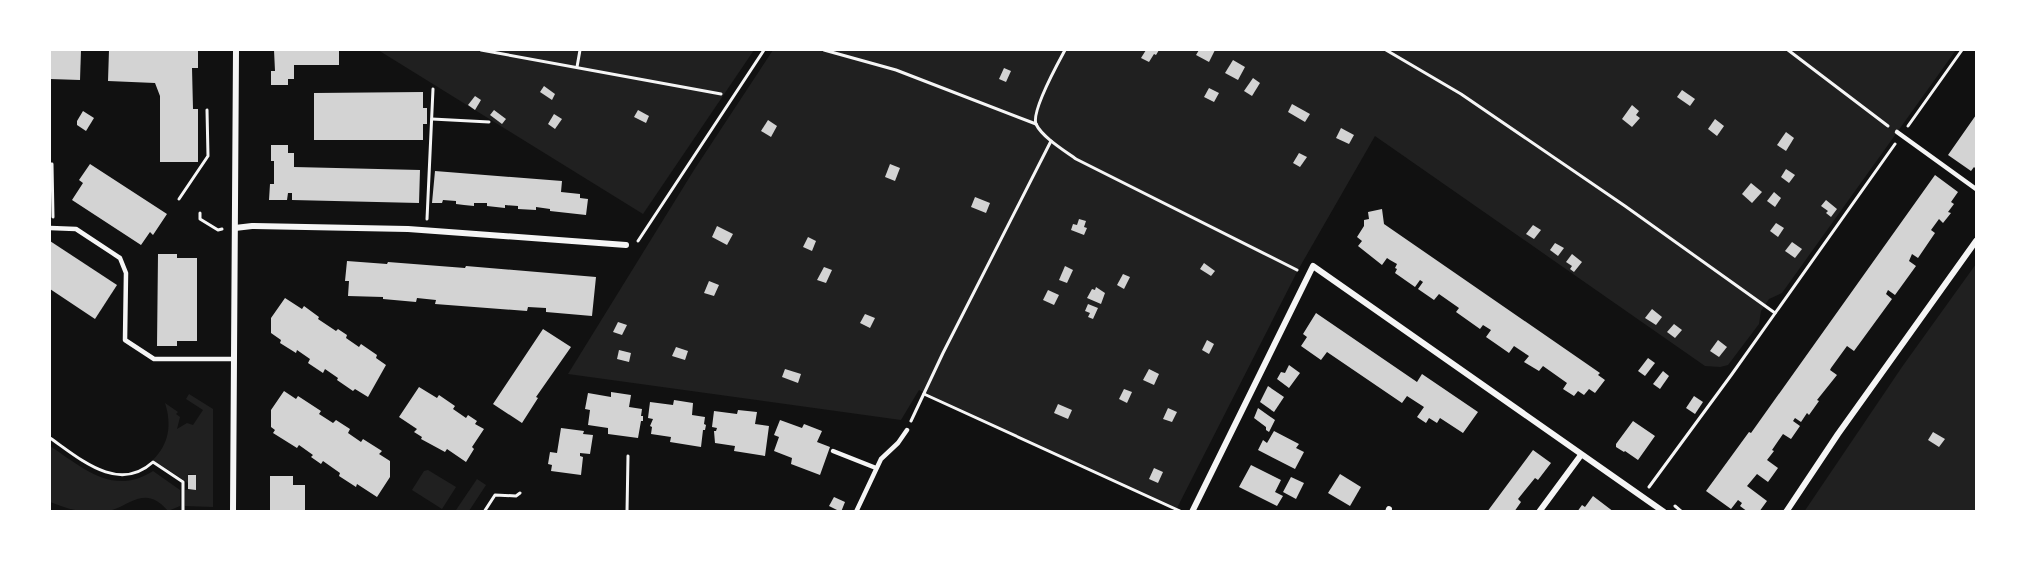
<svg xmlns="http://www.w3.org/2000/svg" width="2026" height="561" font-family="'Fira Sans Condensed',sans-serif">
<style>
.green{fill:#202020}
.building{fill:#d3d3d3}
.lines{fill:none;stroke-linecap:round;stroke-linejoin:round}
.path{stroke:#f5f5f5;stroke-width:3}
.service{stroke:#f5f5f5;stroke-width:4.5}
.minor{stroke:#f5f5f5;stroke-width:6}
</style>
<rect width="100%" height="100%" fill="#111"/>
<!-- green -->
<g class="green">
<path d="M 378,50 L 754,50 L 643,214 Z"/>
<path d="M 773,50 L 1956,50 L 1782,293 L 1769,299 L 1761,311 L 1759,324 L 1728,365 L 1720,367 L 1705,366 L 1375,136 L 1298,270 L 1177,508 L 919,390 L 901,420 L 568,374 L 694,170 Z"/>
<path d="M 1976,264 L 1976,511 L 1804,512 L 1902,367 Z"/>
<path d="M 189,394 L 213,409 L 213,507 L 185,506 L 185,490 L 196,489 L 196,475 L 188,474 L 188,483 L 153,460 C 169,444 172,425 165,403 L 178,412 L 176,414 L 180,417 L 177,429 L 187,423 L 193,425 L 203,410 L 186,399 Z"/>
<path d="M 50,446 C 82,467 113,497 153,471 L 180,490 L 180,506 L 168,511 C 144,482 128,509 104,512 C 84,514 68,509 50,502 Z"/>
<path d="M 428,470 L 456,487 L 442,509 L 412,490 L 424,471 Z"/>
<path d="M 477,479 L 486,485 L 469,511 L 456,510 Z"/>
</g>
<!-- building -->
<g class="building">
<path d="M 50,50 L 81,50 L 80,80 L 50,79 Z"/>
<path d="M 109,50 L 198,50 L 198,68 L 192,68 L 193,109 L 198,109 L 198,162 L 160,162 L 160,96 L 155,83 L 108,81 Z"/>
<path d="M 274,50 L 339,50 L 339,65 L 294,65 L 294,79 L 288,79 L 288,85 L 271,85 L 271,71 L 275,71 Z"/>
<path d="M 1146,50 L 1159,50 L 1156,55 L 1154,54 L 1149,62 L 1141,58 Z"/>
<path d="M 1199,50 L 1215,50 L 1209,62 L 1196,55 Z"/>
<path d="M 1233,60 L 1245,67 L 1238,80 L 1225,73 Z"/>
<path d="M 1004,68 L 1011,71 L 1006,82 L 999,79 Z"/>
<path d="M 1253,78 L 1260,83 L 1252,96 L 1244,91 Z"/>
<path d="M 544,86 L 555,94 L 552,100 L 540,92 Z"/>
<path d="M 1209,88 L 1219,93 L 1214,102 L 1204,97 Z"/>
<path d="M 1682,90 L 1695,99 L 1690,106 L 1677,97 Z"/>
<path d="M 423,92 L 423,108 L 427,108 L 427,124 L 423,124 L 423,140 L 314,140 L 314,93 Z"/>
<path d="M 475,96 L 481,100 L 475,110 L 468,105 Z"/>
<path d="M 1292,104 L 1310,114 L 1305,122 L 1288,112 Z"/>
<path d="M 1632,105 L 1639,111 L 1636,115 L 1640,118 L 1632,127 L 1622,119 Z"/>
<path d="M 494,110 L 506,119 L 502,124 L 490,115 Z"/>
<path d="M 638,110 L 649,116 L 646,123 L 634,117 Z"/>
<path d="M 83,111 L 94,118 L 86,131 L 77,125 L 77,121 Z"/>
<path d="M 554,114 L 562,119 L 555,129 L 548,124 Z"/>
<path d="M 1976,115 L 1976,169 L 1974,167 L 1971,171 L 1948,155 Z"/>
<path d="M 1715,119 L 1724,126 L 1717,136 L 1708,129 Z"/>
<path d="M 768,120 L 777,126 L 771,137 L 761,131 Z"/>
<path d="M 1341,128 L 1354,135 L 1349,144 L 1336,138 Z"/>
<path d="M 1786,132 L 1794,138 L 1786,151 L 1777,145 Z"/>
<path d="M 271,145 L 288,145 L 288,153 L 294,153 L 294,167 L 420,170 L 419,203 L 292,200 L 292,193 L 288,193 L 287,200 L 269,200 L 270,184 L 274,184 L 274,161 L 271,161 Z"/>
<path d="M 1299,153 L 1307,157 L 1300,167 L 1293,163 Z"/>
<path d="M 90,164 L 167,214 L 153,235 L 150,232 L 141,245 L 72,200 L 83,183 L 79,180 Z"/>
<path d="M 890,164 L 900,168 L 895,181 L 885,177 Z"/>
<path d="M 1786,169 L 1795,175 L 1789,183 L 1781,177 Z"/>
<path d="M 435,171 L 562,181 L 561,192 L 580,194 L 580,198 L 588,199 L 586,215 L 550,211 L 550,209 L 536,207 L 536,210 L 518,209 L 518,206 L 505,205 L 505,208 L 487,206 L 487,203 L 474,203 L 474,206 L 464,205 L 456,204 L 456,201 L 443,200 L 442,203 L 432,203 Z"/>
<path d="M 1935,175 L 1958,192 L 1951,202 L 1954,204 L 1948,212 L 1951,213 L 1943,223 L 1939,219 L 1931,230 L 1935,233 L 1918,258 L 1912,254 L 1909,261 L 1916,266 L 1895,295 L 1888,290 L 1886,294 L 1892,299 L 1854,351 L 1847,346 L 1831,368 L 1830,370 L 1837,375 L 1817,400 L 1819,401 L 1809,415 L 1807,413 L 1801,422 L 1795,418 L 1793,421 L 1800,426 L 1791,439 L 1783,434 L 1772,450 L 1774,451 L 1767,460 L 1778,468 L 1768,482 L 1757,474 L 1747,486 L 1767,501 L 1759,512 L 1748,512 L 1740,506 L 1742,503 L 1738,500 L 1731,509 L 1706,491 L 1749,432 L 1751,433 L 1756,426 Z"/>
<path d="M 1751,183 L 1762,192 L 1752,203 L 1742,194 Z"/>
<path d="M 1774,192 L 1781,198 L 1775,207 L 1767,201 Z"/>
<path d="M 975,197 L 990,203 L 986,213 L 971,207 Z"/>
<path d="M 1826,200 L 1837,209 L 1831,217 L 1826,213 L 1828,211 L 1821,206 Z"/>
<path d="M 1382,209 L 1384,224 L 1600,373 L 1598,375 L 1605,380 L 1595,393 L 1589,389 L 1584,395 L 1578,391 L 1574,396 L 1563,389 L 1567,383 L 1543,366 L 1539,371 L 1524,362 L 1529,356 L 1514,346 L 1509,353 L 1499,346 L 1486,337 L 1491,330 L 1483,325 L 1480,329 L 1456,312 L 1459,308 L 1439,294 L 1434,300 L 1418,289 L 1423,282 L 1420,280 L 1415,287 L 1395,273 L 1397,269 L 1395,268 L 1397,264 L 1390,260 L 1387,258 L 1382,265 L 1358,246 L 1362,241 L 1357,237 L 1364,226 L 1364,220 L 1369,219 L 1368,212 Z"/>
<path d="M 1079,219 L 1086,221 L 1084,227 L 1087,228 L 1084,235 L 1071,230 L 1073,224 L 1077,225 Z"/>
<path d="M 1776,223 L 1784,228 L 1778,237 L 1770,231 Z"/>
<path d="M 1533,225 L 1541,230 L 1534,239 L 1526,234 Z"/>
<path d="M 717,226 L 733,234 L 727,245 L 712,237 Z"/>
<path d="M 808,237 L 816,241 L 812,251 L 803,247 Z"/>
<path d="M 50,241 L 117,285 L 95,319 L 50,289 Z"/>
<path d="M 1792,242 L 1802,249 L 1795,258 L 1785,251 Z"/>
<path d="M 1555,243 L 1564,248 L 1558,256 L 1550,250 Z"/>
<path d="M 158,254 L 177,254 L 177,258 L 197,258 L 197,341 L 177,341 L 177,346 L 157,346 Z"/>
<path d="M 1572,254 L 1582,262 L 1574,272 L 1570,269 L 1572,266 L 1566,262 Z"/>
<path d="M 347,261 L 387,264 L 388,262 L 465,268 L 466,266 L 596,277 L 592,316 L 546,312 L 546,308 L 528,307 L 527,311 L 435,304 L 436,300 L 417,298 L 416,302 L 383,299 L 383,297 L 348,296 L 349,281 L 345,281 Z"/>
<path d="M 1204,263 L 1215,271 L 1211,276 L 1200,269 Z"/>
<path d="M 1065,266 L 1073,270 L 1067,283 L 1059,280 Z"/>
<path d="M 824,267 L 832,270 L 826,283 L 817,280 Z"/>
<path d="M 1123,274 L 1130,277 L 1124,289 L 1117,285 Z"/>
<path d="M 709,281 L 719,285 L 714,296 L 704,293 Z"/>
<path d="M 1096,287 L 1105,293 L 1101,304 L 1087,298 L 1092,289 L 1095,290 Z"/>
<path d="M 1048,290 L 1059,295 L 1054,305 L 1043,300 Z"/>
<path d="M 285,298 L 302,309 L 304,306 L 319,317 L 318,319 L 336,331 L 338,329 L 347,335 L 346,338 L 359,347 L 361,344 L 377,355 L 376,358 L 386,365 L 368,397 L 355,389 L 353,391 L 337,380 L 338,378 L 325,369 L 323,373 L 308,363 L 310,359 L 297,350 L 296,353 L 280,343 L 281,340 L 271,333 L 271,318 Z"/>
<path d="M 1088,304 L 1098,308 L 1093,319 L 1088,317 L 1090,313 L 1085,311 Z"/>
<path d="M 1652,309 L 1662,317 L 1656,325 L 1645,318 Z"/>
<path d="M 1316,313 L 1417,382 L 1422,374 L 1478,412 L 1463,433 L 1440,418 L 1437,423 L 1429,418 L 1426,423 L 1417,417 L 1424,407 L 1407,396 L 1402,403 L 1327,352 L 1321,360 L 1301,346 L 1307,337 L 1303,334 Z"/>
<path d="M 865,314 L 875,318 L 870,328 L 860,323 Z"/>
<path d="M 618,322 L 627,325 L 622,335 L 613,332 Z"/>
<path d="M 1674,324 L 1682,330 L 1675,338 L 1667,332 Z"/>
<path d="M 543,329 L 571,347 L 536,397 L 538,398 L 522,423 L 493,404 Z"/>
<path d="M 1207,340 L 1214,344 L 1209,354 L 1202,350 Z"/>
<path d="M 1718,340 L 1727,347 L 1719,357 L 1710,351 Z"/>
<path d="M 676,347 L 688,351 L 685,360 L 672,356 Z"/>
<path d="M 619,350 L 631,353 L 629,362 L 617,359 Z"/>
<path d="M 1648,358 L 1655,363 L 1645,376 L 1638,371 Z"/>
<path d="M 1289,365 L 1300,373 L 1289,388 L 1277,379 L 1281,372 L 1285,373 Z"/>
<path d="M 785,369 L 801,374 L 798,383 L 782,377 Z"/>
<path d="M 1149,369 L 1159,374 L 1154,385 L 1143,380 Z"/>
<path d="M 1663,371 L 1669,376 L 1660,389 L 1653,384 Z"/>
<path d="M 1268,386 L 1284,397 L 1274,412 L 1260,402 Z"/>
<path d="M 419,387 L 437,398 L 439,395 L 455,406 L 453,409 L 466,418 L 468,415 L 477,421 L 475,424 L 484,429 L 472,447 L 474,449 L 466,462 L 447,449 L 445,452 L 421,439 L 422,437 L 414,432 L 417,429 L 399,417 Z"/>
<path d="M 1124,389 L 1132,392 L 1127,403 L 1119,399 Z"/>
<path d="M 284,391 L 296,399 L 298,396 L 321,411 L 319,414 L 333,423 L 336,420 L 350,429 L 348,433 L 361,442 L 363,439 L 382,451 L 379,454 L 390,461 L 390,477 L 377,497 L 357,484 L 356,487 L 339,476 L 340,473 L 323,461 L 321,464 L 311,457 L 313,455 L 299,445 L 297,448 L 273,433 L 275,430 L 271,427 L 271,410 Z"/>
<path d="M 611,392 L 631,395 L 629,407 L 642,409 L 641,416 L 643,416 L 643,421 L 641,421 L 638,438 L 608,434 L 608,428 L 588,425 L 590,410 L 585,409 L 588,393 L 611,397 Z"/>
<path d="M 1694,396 L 1703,402 L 1695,414 L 1686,408 Z"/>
<path d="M 674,400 L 693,403 L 692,415 L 705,417 L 704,424 L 706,425 L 705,430 L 703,430 L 701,447 L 670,442 L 671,437 L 651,434 L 652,427 L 650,426 L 653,419 L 648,418 L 650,402 L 673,405 Z"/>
<path d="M 1058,404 L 1072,410 L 1068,419 L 1054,413 Z"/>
<path d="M 1168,408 L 1177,412 L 1172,422 L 1163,419 Z"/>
<path d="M 1258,408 L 1275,420 L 1269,432 L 1266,430 L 1266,427 L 1254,418 Z"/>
<path d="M 738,410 L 757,412 L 755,424 L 769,426 L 765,456 L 734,451 L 735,446 L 715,443 L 714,431 L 716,431 L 717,428 L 712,427 L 714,411 L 737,414 Z"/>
<path d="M 780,420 L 802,428 L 804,424 L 822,431 L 817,442 L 830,447 L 820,475 L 791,464 L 792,458 L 774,451 L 779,437 L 774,435 Z"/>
<path d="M 1633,421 L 1655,436 L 1638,460 L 1625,451 L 1624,452 L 1616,447 L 1616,444 Z"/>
<path d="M 561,428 L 584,431 L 583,434 L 593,435 L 590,454 L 580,453 L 580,456 L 583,457 L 581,475 L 551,471 L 552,465 L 548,464 L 550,452 L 557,453 Z"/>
<path d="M 1274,431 L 1299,444 L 1296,448 L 1304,452 L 1295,469 L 1258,450 L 1263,440 L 1267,443 Z"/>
<path d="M 1933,432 L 1945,439 L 1939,447 L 1928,440 Z"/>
<path d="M 1533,450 L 1551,463 L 1538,480 L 1535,478 L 1518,499 L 1521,502 L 1514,512 L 1487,512 Z"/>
<path d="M 1251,465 L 1281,480 L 1275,492 L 1283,496 L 1277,506 L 1239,487 Z"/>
<path d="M 1154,468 L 1163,472 L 1158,483 L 1149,479 Z"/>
<path d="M 1340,474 L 1361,487 L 1350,506 L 1328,493 Z"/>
<path d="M 188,475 L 196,475 L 196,490 L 188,489 Z"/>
<path d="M 270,476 L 293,476 L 293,485 L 305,485 L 305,512 L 270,512 Z"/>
<path d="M 1291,477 L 1304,483 L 1296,499 L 1283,492 Z"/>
<path d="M 1593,496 L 1614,512 L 1577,512 L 1582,505 L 1585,507 Z"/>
<path d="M 834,497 L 845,502 L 841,512 L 829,506 Z"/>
</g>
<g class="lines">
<!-- path -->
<g class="path">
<path d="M 481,50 L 721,94"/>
<path d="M 824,50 L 896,70 L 1036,124"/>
<path d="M 1065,50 C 1058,63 1031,111 1036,124 C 1042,137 1065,151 1076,159 L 1297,270"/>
<path d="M 1386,50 L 1461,94 L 1625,206 L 1775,313"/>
<path d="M 1788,50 L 1888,126"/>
<path d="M 577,67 L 580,50"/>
<path d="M 432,119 L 489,122"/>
<path d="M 1908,126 L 1962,50"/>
<path d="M 50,164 L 52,164 L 53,217"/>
<path d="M 179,199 L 208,156 L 207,110"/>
<path d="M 200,213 L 200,219 L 218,230 L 222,229"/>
<path d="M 427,219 L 433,89"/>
<path d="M 638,241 L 764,50"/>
<path d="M 924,394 L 1180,511"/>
<path d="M 911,421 L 943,353 L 1051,141"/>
<path d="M 50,438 C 79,458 118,494 153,462 L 183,482 L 183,512"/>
<path d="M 1649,487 L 1732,374 L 1895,144"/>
<path d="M 1675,506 L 1682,512"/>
<path d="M 484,512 L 495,495 L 516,496 L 520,493"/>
<path d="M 627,512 L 628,456"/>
</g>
<!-- service -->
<g class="service">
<path d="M 1897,132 L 1976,189"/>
<path d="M 50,228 L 76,229 L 120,258 L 126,273 L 125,340 L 154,359 L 234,359"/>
<path d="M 833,451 L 876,468"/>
<path d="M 856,512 L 881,459 L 898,443 L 907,430"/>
</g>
<!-- minor -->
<g class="minor">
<path d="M 235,228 L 252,226 L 408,229 L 626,245"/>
<path d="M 233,512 L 236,50"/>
<path d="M 1192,512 L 1313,266 L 1664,512"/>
<path d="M 1388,512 L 1389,509"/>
<path d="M 1539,512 L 1581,455"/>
<path d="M 1786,512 L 1838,434 L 1976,241"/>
</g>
</g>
<!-- border -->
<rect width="2026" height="561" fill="none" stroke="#ffffff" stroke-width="102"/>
</svg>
